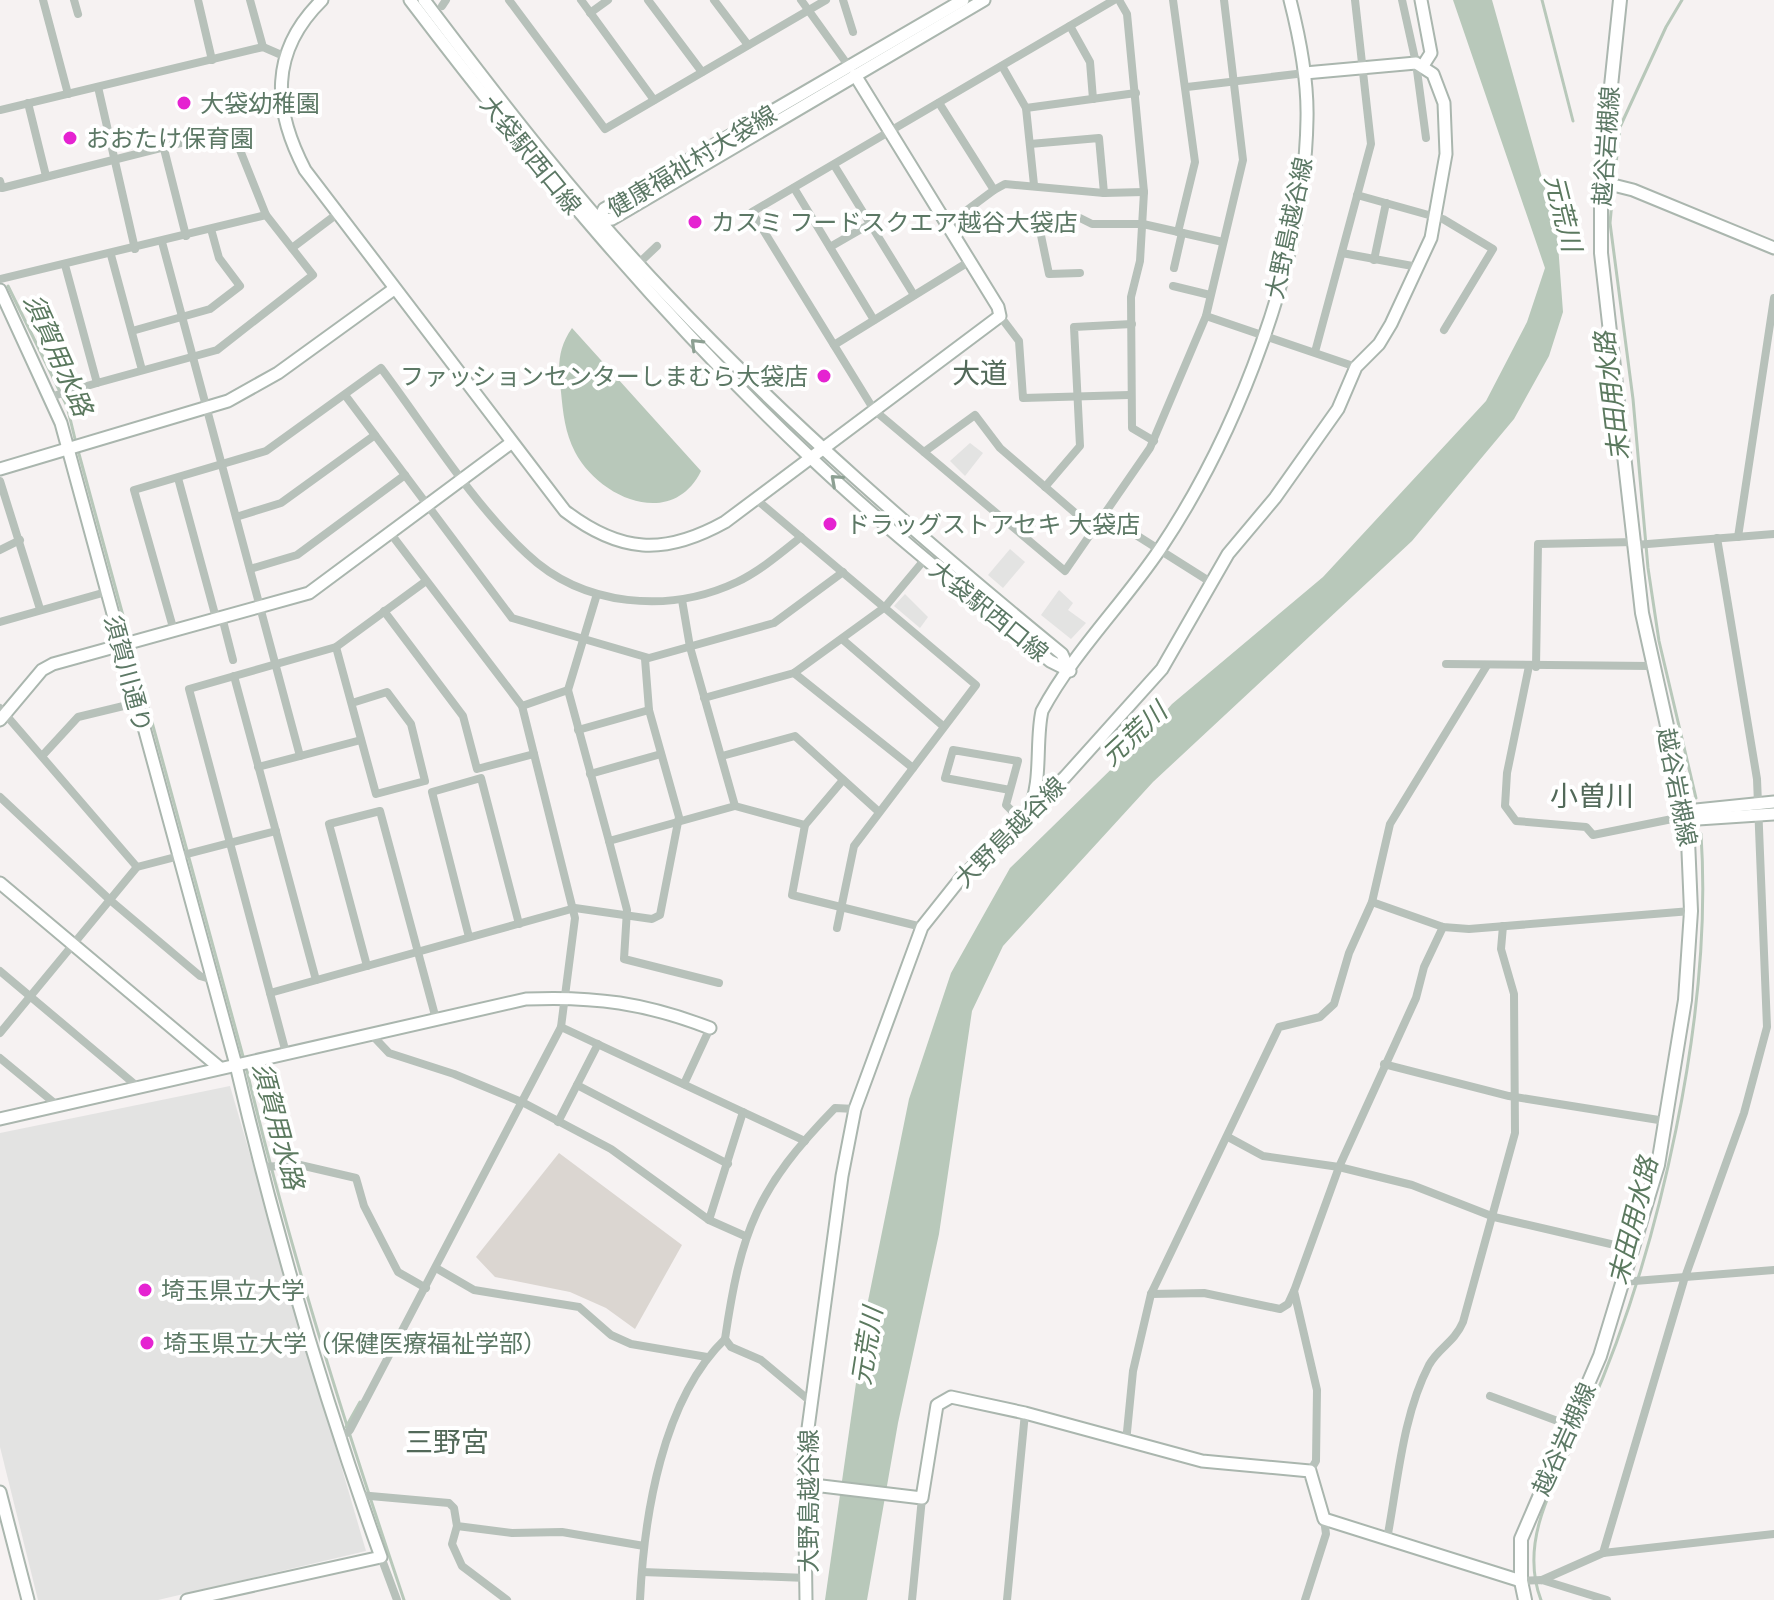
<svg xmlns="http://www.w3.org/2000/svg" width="1774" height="1600" font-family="Poppins,'Noto Sans JP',sans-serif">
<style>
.built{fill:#e3e3e2}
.green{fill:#dbd6d1}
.water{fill:#b8c8ba}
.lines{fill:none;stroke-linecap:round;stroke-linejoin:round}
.stream{stroke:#b8c8ba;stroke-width:3}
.secondary-casing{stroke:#aab6ae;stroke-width:15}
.primary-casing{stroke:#abb6af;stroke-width:16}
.street{stroke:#b7c1ba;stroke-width:8}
.secondary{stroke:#fff;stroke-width:11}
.primary{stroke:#fff;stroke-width:12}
.oneway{stroke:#8da093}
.poi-dot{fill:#e523d1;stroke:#fff;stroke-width:3}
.labels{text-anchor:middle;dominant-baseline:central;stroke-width:8;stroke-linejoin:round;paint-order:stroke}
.poi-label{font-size:24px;fill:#5c7865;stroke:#fff;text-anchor:start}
.street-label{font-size:24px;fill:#5c7865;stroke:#fff}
.water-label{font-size:26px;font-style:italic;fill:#5b795f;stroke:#fff}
.quarter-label{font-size:28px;fill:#526959;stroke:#fff}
</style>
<rect width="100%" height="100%" fill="#f6f2f2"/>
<!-- built -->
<g class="built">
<path d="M 970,443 L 983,453 L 965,476 L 950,461 Z"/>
<path d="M 1010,549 L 1025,562 L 1003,588 L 988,575 Z"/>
<path d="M 1059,590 L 1073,603 L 1068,610 L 1086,623 L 1071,639 L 1041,615 Z"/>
<path d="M 905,594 L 928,617 L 920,628 L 894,606 Z"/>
<path d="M 230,1086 L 366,1551 L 158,1600 L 38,1600 L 0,1447 L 0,1133 Z"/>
</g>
<!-- green -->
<path class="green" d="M 559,1153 L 682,1245 L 635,1329 L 606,1308 L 570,1292 L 495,1277 L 476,1257 Z"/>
<!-- water -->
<g class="water">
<path d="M 1453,0 L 1492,0 L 1557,231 L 1563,312 L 1549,356 L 1514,419 L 1412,541 L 1153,782 L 1003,946 L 972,1011 L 939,1234 L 898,1423 L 867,1600 L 825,1600 L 867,1306 L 909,1099 L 951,973 L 1010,868 L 1138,743 L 1172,704 L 1323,577 L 1486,401 L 1527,322 L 1545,268 Z"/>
<path d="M 572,328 L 701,471 C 672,530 599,498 575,452 C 565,433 563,413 561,392 C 558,367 557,350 572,328 Z"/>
</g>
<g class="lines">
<!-- stream -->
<g class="stream">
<path d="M 1542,0 L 1573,121"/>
<path d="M 1614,182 L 1620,127 L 1666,27 L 1682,0"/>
<path d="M 1613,190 L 1610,223 L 1633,399 L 1648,568 L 1659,641 L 1696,798"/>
<path d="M 8,286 L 67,406 L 75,439"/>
<path d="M 79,454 L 128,634"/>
<path d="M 134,656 L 244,1060"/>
<path d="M 246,1067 C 289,1248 345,1424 404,1600"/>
<path d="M 346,1427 L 360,1402"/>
<path d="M 1541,1600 C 1516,1534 1562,1472 1588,1413 C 1660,1250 1713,1013 1701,834"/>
</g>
<!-- secondary casing -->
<g class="secondary-casing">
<g id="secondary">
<path d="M 322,0 C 269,52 273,109 305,170 L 565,511 C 620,553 664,556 725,522 L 1000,316 L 998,307 L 855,75"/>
<path d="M 410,0 C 533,162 662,317 810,457 C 886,529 969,595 1050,661 L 1070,671"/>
<path d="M 424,0 C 501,102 579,203 667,295 C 790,425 924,541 1062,654 L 1069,670"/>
<path d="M 1421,0 L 1431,53 L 1424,64"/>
<path d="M 1601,182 L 1633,190 L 1774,248"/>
<path d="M 599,220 L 604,209 L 963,0"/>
<path d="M 597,221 L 612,219 L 984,0"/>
<path d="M 0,290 L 61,423 L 236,1065 C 275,1232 323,1396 381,1557 L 187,1600"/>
<path d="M 0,469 L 228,401 L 278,373 L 394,289"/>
<path d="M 0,720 L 42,670 L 53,664 L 309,593 L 511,443"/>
<path d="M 1028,812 C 1043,783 1035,742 1042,711 C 1073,653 1123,604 1160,549 C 1237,434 1305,260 1307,119 C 1308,79 1300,39 1290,0"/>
<path d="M 1687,816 L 1696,810 L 1774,802"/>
<path d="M 1687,816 L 1698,819 L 1774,814"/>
<path d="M 0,883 L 220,1068"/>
<path d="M 0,1119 L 526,999 C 595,996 645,1003 710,1028"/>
<path d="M 805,1484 L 922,1498 L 937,1405 L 951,1397 L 1025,1413 L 1202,1461 L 1310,1471 L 1324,1519 L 1521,1581"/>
<path d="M 0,1492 L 28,1600"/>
<path d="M 806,1600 L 804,1458 L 842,1176 L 855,1109 L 922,927 L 961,878 L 1065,777 L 1162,669 L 1228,554 L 1275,498 L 1338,409 L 1356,367 L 1379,344 L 1391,324 L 1431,238 L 1446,154 L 1444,103 L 1433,74 L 1416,63 L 1305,73"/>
</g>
</g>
<!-- primary casing -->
<g class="primary-casing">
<path id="primary" d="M 1525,1600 L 1521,1581 L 1521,1539 L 1600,1356 L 1658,1165 L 1685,1000 L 1691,911 L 1687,816 L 1642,613 L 1601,253 L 1601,182 L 1620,0"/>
</g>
<!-- street -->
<g class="street">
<path d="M 43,0 L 68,94"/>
<path d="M 74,0 L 78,14"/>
<path d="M 198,0 L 212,60"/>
<path d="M 250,0 L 263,47"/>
<path d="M 509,0 L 605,129 L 826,0"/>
<path d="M 581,0 L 654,100"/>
<path d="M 648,0 L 702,72"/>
<path d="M 714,0 L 748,45"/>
<path d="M 801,0 L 850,68"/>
<path d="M 843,0 L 853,32"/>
<path d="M 1114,0 L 752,212 L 874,410 L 1065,571 L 1150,448 L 1206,316 L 1243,160 L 1224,0"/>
<path d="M 1119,0 L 1127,14 L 1144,192 L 1140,261 L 1131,297 L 1132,428 L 1154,441"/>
<path d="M 1173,0 L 1195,162 L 1178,232"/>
<path d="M 1402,0 L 1416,63 L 1426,138"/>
<path d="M 442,6 L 446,0"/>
<path d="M 590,13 L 608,0"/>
<path d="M 1070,26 L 1090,62 L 1093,99"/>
<path d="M 1002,66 L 1026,108 L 1034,185"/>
<path d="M 98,87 L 135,249"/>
<path d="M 1187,87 L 1305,73"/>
<path d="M 28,103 L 46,176"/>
<path d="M 939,103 L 994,190 L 947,225"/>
<path d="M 1026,108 L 1136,93"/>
<path d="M 0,110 L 263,47 L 286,57"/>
<path d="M 1030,144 L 1099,138 L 1104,193"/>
<path d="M 163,145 L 186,236"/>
<path d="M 834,165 L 914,295"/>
<path d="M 0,181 L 2,188 L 232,130 L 266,215 L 313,275 L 217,350 L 97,383 L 65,265"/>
<path d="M 794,188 L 874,320"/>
<path d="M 994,190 L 1005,184 L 1104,193 L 1144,192"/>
<path d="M 1357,195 L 1443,219 L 1493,249 L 1444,330"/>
<path d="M 162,242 L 300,756"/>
<path d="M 830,247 L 870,224"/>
<path d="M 292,248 L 337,214"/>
<path d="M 1342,253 L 1418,267"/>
<path d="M 111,255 L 142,370"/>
<path d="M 1374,260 L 1386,203"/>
<path d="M 639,263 L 657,246"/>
<path d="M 1174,268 L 1182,233"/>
<path d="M 1080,273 L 1049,274 L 1038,221 L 1080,218 L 1092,224 L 1143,224 L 1223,242"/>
<path d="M 0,279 L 266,215"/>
<path d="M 1173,286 L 1210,295"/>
<path d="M 1000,316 L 1019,341 L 1023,398 L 1129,395"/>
<path d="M 1206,316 L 1356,367"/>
<path d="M 132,331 L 210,309 L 240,286 L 219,258 L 211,229"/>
<path d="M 834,345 L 970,261"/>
<path d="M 1315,352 L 1371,144 L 1355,0"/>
<path d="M 345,395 L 512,618 L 649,658 L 774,623 L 843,572"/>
<path d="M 50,397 L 97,383"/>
<path d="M 924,452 L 975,415 L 1000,448 L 1095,530"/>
<path d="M 178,478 L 216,618"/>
<path d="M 0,481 L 40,609"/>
<path d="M 1045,487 L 1080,446 L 1074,327 L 1132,324"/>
<path d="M 757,500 L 976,685 L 854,846 L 837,928"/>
<path d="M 1106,516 L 1212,583"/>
<path d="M 236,517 L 281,503 L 375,435"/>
<path d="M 1738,537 L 1774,298"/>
<path d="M 1635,545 L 1774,534"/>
<path d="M 0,550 L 20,540"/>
<path d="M 250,569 L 297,555 L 405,475"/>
<path d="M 597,594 L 568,690 L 609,841 L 735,806 L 690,647 L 682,600"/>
<path d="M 384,611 L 463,716 L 477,769 L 534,754"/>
<path d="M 222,617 L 233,660"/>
<path d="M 0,622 L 106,592"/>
<path d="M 174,631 L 134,490 L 266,451 L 381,368 C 426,428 472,503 527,554 C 583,607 669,614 737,582 C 760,571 781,553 801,537"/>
<path d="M 842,639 L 943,726"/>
<path d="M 336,647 L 376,794 L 425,781 L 411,724 L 387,692 L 352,703"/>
<path d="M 1446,664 L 1651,666"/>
<path d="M 1529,666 L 1507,773 L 1505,806 L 1516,821 L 1586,827 L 1593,835 L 1687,816"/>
<path d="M 1536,667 L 1538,544 L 1635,542"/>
<path d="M 794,673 L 913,768"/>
<path d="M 234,676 L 316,980"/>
<path d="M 704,698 L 794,673 L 885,607 L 925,559"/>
<path d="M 522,706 L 568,690"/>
<path d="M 0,708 L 137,867"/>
<path d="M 578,730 L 649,710"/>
<path d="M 43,755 L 78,717 L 136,703"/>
<path d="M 722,756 L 795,736 L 879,812"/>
<path d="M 258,767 L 361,740"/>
<path d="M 590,774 L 661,754"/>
<path d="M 843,780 L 805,825 L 792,895 L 922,927"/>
<path d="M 1010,790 L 945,778 L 953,750 L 1018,761 L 1006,805 L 1022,821"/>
<path d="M 0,797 L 110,900 L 200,976 L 210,979"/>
<path d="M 735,806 L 805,825"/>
<path d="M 609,841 L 627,910 L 624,959 L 719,983"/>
<path d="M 1372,902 L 1443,927 L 1469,929 L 1691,911"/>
<path d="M 469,937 L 432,792 L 481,778 L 519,924"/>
<path d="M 367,966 L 329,824 L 380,811 L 436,1019"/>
<path d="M 0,971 L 138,1087"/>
<path d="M 270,993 L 575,908 L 652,919 L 660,915 L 679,817 L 649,710 L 645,659"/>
<path d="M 561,1027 L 805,1141"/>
<path d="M 0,1033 L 137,867 L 276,831"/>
<path d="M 371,1034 L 389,1053 L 454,1074 L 524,1103 L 611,1149 L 709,1220 L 745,1236"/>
<path d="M 286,1053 L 189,689 L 336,647 L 426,581"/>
<path d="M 0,1058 L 58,1106"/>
<path d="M 1384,1064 L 1509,1096 L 1665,1121"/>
<path d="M 684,1084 L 710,1028"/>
<path d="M 577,1085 L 728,1164"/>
<path d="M 558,1122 L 598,1044"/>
<path d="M 1228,1137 L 1263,1156 L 1339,1167 L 1412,1185 L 1494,1217 L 1632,1249"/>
<path d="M 260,1167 L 300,1165 L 356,1178 L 364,1206 L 398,1272 L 426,1288"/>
<path d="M 709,1220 L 743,1112"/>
<path d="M 436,1268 L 474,1290 L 579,1307 L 611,1335 L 631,1344 L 707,1357"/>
<path d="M 1622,1282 L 1774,1270"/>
<path d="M 1151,1294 L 1204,1293 L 1280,1309 L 1288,1304 L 1294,1291"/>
<path d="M 1490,1396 L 1571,1426"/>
<path d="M 810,1401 L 761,1360 L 731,1347 L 725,1339 C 741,1230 757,1188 835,1108 L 855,1109"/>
<path d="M 340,1439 L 350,1430 L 561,1027 L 575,918 L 522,706 L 391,534"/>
<path d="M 1126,1442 L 1133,1371 L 1151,1294 L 1279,1027 L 1320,1017 L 1334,1004 L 1349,953 L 1372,902 L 1390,824 L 1486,667"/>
<path d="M 1310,1471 L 1316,1461 L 1317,1390 L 1294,1291 L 1339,1167 L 1416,998 L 1424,967 L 1443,927"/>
<path d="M 359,1495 L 449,1503 L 454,1508 L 457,1526 L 512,1533 L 562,1532 L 644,1546"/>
<path d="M 457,1526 L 452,1544 L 462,1566 L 507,1600"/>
<path d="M 1387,1539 C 1398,1482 1402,1417 1429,1365 C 1439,1347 1454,1343 1463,1322 L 1515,1133 L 1514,994 L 1501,949 L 1503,926"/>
<path d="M 1603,1553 L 1684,1280 L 1744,1113 L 1767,1027 L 1757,779 L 1717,538"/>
<path d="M 381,1557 L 397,1600"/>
<path d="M 642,1572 L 807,1578"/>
<path d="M 1542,1580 L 1603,1553 L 1774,1534"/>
<path d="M 1521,1581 L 1542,1580 L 1607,1600"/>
<path d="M 640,1600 C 644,1516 662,1400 725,1339"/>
<path d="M 912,1600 L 922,1498"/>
<path d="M 1007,1600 L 1025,1413"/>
<path d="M 1305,1600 L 1326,1534 L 1324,1519"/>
</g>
<!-- secondary -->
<use href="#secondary" class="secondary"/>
<!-- primary -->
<use href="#primary" class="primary"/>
</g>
<!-- one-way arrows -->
<defs><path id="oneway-chevron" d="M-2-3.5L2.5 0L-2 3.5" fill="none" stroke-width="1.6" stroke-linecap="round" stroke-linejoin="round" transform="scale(2)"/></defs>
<g class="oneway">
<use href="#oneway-chevron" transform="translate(696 344) rotate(-135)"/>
<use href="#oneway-chevron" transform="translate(836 480) rotate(-138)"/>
</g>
<!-- markers -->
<g class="poi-dot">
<circle cx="184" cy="103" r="8"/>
<circle cx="70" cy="138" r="8"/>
<circle cx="695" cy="222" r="8"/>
<circle cx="824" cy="376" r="8"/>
<circle cx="830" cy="524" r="8"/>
<circle cx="145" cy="1290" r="8"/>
<circle cx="147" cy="1343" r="8"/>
</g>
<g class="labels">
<!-- poi labels -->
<g class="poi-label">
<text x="200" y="103">大袋幼稚園</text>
<text x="86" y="138">おおたけ保育園</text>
<text x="711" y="222">カスミ フードスクエア越谷大袋店</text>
<text x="808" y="376" text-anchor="end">ファッションセンターしまむら大袋店</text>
<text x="846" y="524">ドラッグストアセキ 大袋店</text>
<text x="161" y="1290">埼玉県立大学</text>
<text x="163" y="1343">埼玉県立大学（保健医療福祉学部）</text>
</g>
<!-- street labels -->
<g class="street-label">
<text transform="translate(1606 146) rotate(-86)">越谷岩槻線</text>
<text transform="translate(531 155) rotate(51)">大袋駅西口線</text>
<text transform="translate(692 161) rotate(-31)">健康福祉村大袋線</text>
<text transform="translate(1289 228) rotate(-78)">大野島越谷線</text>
<text transform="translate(989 611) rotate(39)">大袋駅西口線</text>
<text transform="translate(128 674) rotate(75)">須賀川通り</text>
<text transform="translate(1677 787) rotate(79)">越谷岩槻線</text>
<text transform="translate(1010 832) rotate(-45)">大野島越谷線</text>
<text transform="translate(1564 1439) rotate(-66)">越谷岩槻線</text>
<text transform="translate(808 1501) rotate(-90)">大野島越谷線</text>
</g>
<!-- water labels -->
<g class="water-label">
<text transform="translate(1563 213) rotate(76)">元荒川</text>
<text transform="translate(58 355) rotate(66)">須賀用水路</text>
<text transform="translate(1612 396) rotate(-97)">末田用水路</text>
<text transform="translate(1134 734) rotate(-43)">元荒川</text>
<text transform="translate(278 1126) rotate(75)">須賀用水路</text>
<text transform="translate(1633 1221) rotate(-76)">末田用水路</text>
<text transform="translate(867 1346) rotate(-81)">元荒川</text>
</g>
<!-- quarter labels -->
<g class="quarter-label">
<text x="980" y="373">大道</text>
<text x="1592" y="796">小曽川</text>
<text x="447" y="1442">三野宮</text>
</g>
</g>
</svg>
